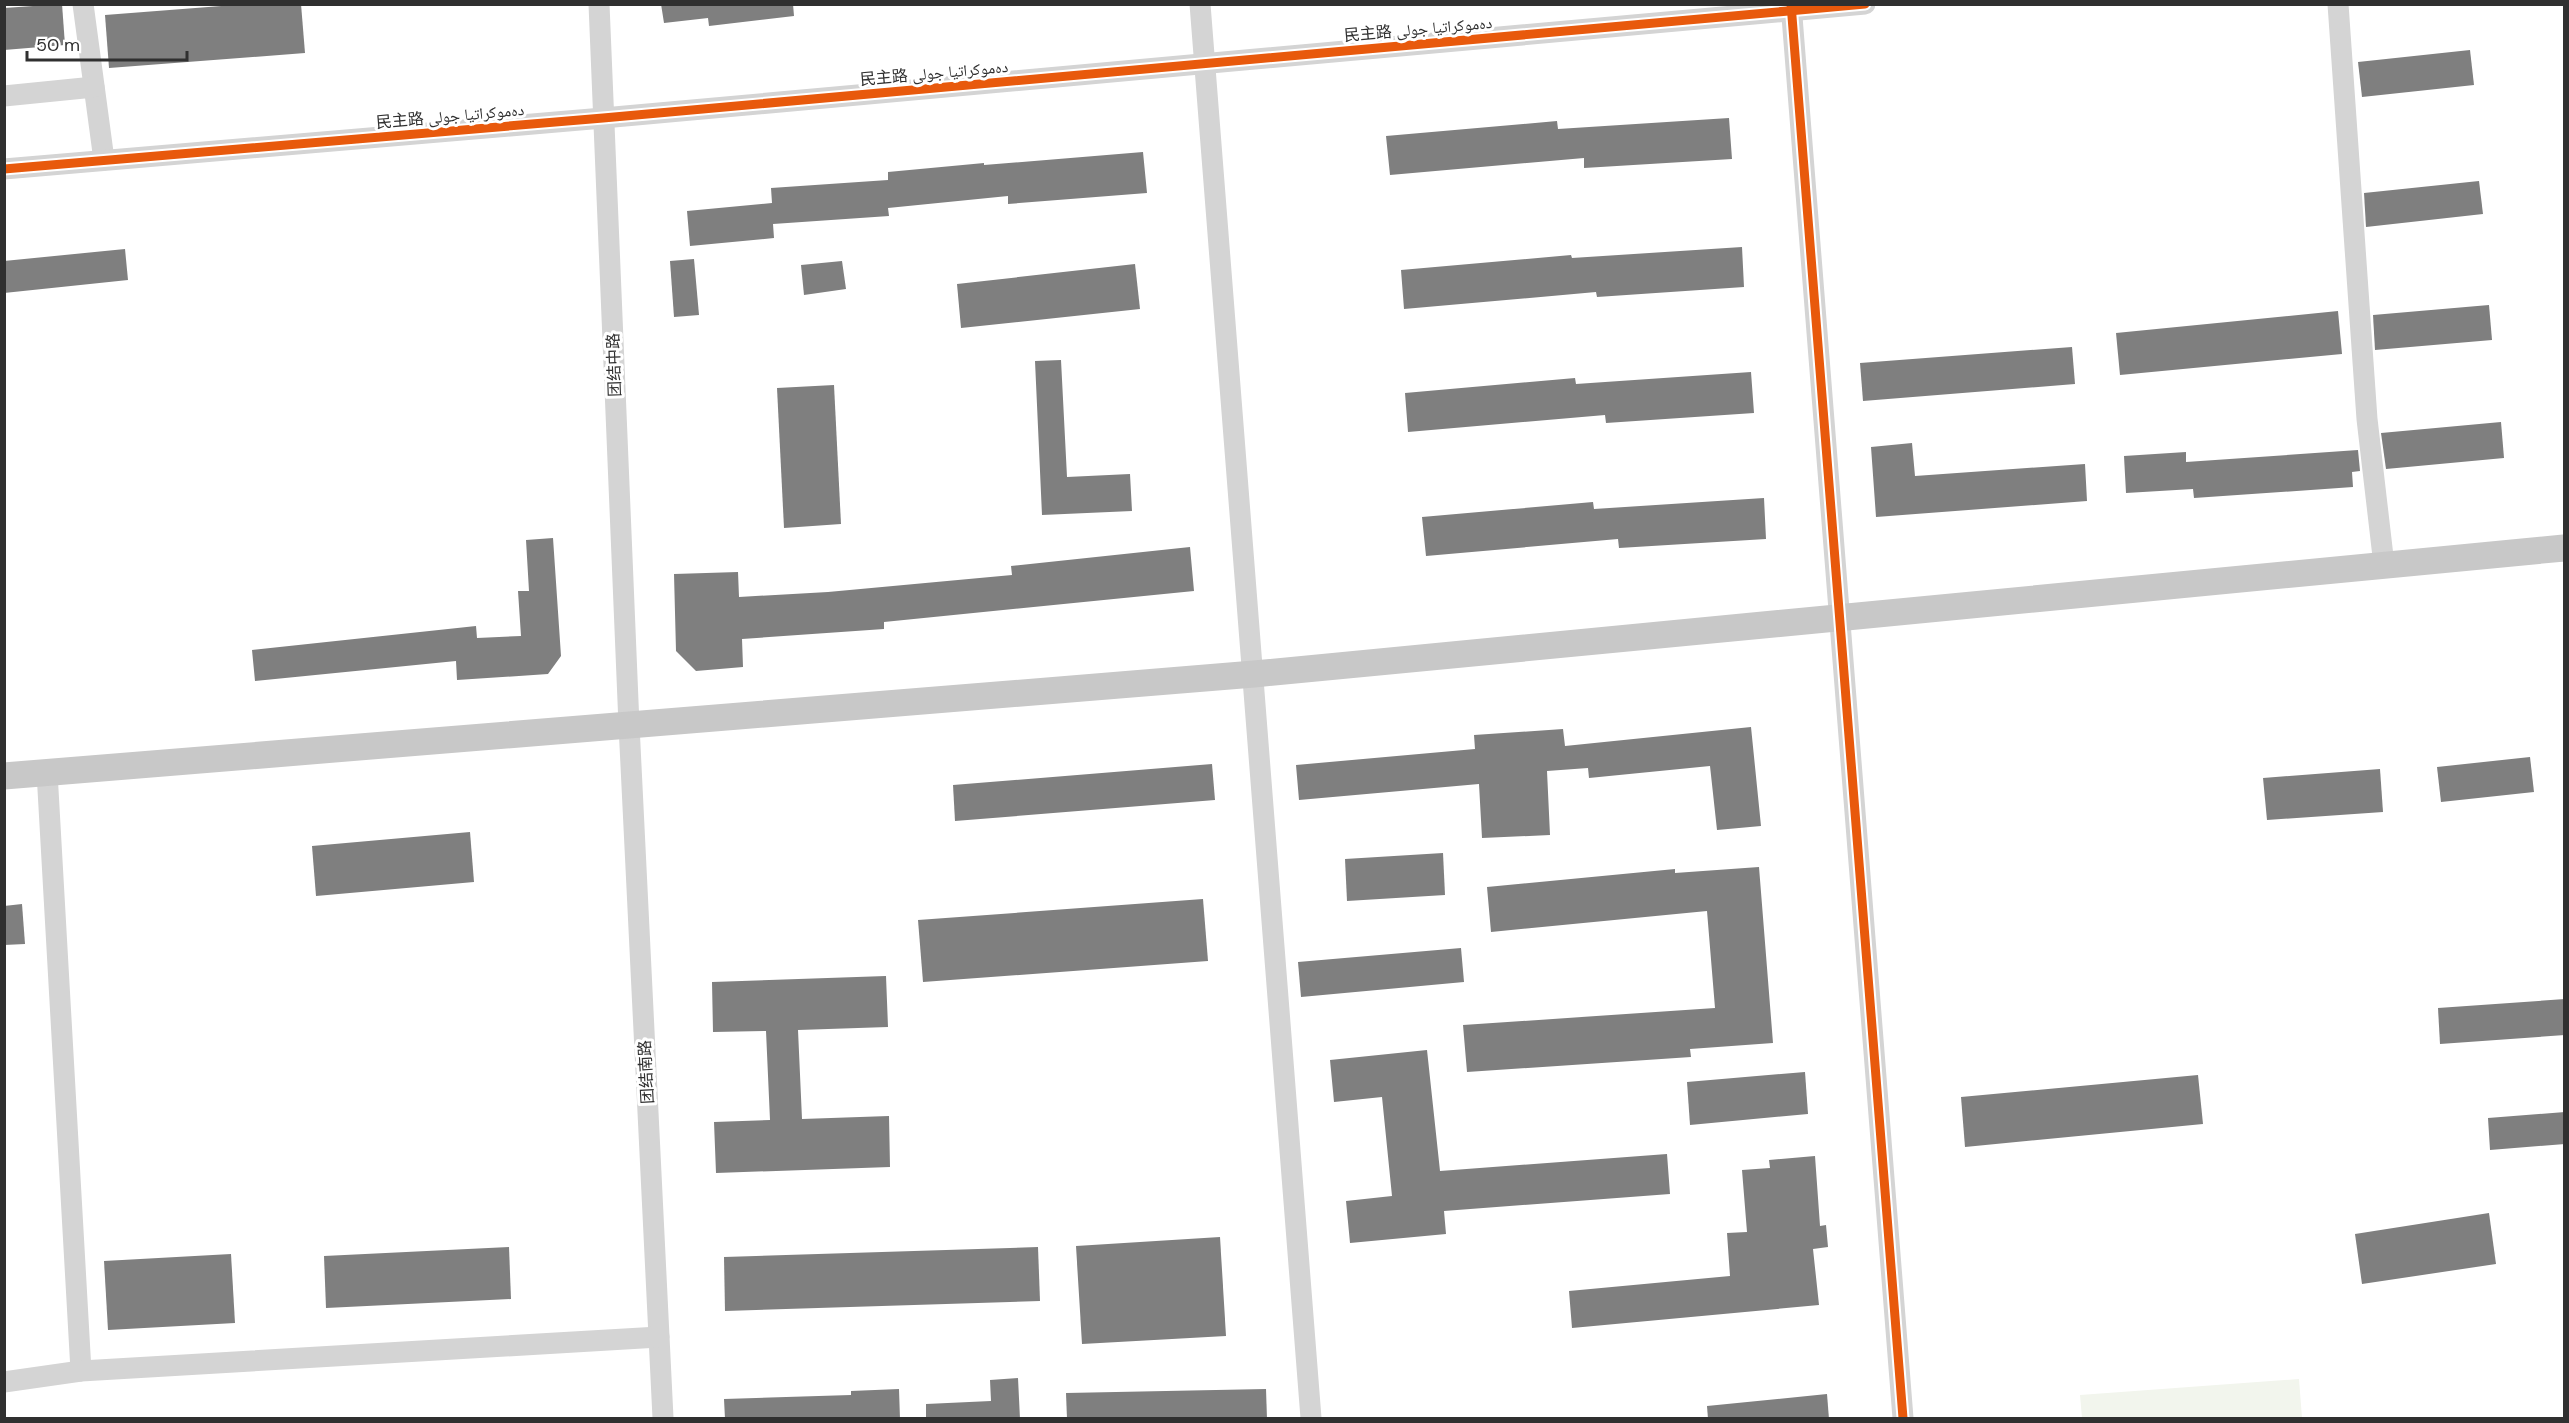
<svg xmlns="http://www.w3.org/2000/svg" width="2569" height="1423" font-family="'DM Sans','Noto Naskh Arabic','Noto Sans SC',sans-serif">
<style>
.green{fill:#f2f5ed}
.building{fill:#7f7f7f}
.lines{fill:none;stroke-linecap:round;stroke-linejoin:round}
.minor{stroke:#d4d4d4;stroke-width:21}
.major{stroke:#c8c8c8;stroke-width:27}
.cycleway-casing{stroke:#fff;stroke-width:13}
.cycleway{stroke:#e8590c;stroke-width:9}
.labels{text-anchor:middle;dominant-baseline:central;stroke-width:6;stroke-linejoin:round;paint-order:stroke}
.street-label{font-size:16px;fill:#303030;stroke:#fff}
</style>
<rect width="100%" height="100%" fill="#fff"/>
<!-- green -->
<path class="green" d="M 2299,1379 L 2302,1418 L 2082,1418 L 2080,1395 Z"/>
<!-- building -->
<g class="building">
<path d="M 62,4 L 65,45 L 4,50 L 4,8 Z"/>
<path d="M 247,4 L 301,4 L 305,53 L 109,68 L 105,15 Z"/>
<path d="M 661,4 L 793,4 L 794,16 L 709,26 L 708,18 L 664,23 Z"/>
<path d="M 2470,50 L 2474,85 L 2362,97 L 2358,62 Z"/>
<path d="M 1729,118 L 1732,159 L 1584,168 L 1584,158 L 1390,175 L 1386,136 L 1557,121 L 1558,129 Z"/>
<path d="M 1143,152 L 1147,193 L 1008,204 L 1008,196 L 888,208 L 889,216 L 773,224 L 774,238 L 690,246 L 687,211 L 772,203 L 771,188 L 888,180 L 888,172 L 984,163 L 984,165 Z"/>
<path d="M 2479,181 L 2483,214 L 2366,227 L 2364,193 Z"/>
<path d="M 1742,247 L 1744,287 L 1597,297 L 1596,292 L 1404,309 L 1401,270 L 1571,255 L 1572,258 Z"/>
<path d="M 125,249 L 128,280 L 4,293 L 4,261 Z"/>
<path d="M 694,259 L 699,315 L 674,317 L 670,261 Z"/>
<path d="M 842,261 L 846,289 L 804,295 L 801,265 Z"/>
<path d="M 1135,264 L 1140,309 L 961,328 L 957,284 Z"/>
<path d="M 2489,305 L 2492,340 L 2375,350 L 2373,315 Z"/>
<path d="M 2338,311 L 2342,354 L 2120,375 L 2116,333 Z"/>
<path d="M 2072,347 L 2075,384 L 1863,401 L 1860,363 Z"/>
<path d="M 1061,360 L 1067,477 L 1130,474 L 1132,511 L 1042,515 L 1035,361 Z"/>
<path d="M 1751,372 L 1754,413 L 1606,423 L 1605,415 L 1408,432 L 1405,393 L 1575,378 L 1576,384 Z"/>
<path d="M 834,385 L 841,524 L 784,528 L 777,388 Z"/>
<path d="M 2501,422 L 2504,458 L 2386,469 L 2381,433 Z"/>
<path d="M 1912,443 L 1915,476 L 2085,464 L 2087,501 L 1876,517 L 1871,447 Z"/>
<path d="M 2358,450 L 2360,471 L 2352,472 L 2353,487 L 2194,498 L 2193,489 L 2126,493 L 2124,456 L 2186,452 L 2186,462 Z"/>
<path d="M 1764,498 L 1766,539 L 1619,548 L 1618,539 L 1426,556 L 1422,517 L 1593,502 L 1594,509 Z"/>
<path d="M 553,538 L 561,656 L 548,674 L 457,680 L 456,661 L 255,681 L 252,650 L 476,626 L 477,638 L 521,636 L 518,591 L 529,591 L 526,540 Z"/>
<path d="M 1190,547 L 1194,591 L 884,622 L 884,629 L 742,639 L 743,667 L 696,671 L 676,651 L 674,574 L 738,572 L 739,597 L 828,592 L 1012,575 L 1011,566 Z"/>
<path d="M 1751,727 L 1761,826 L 1717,830 L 1710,766 L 1589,778 L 1588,768 L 1547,771 L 1550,835 L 1482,838 L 1479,784 L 1299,800 L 1296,765 L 1475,749 L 1474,735 L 1563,729 L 1565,746 Z"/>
<path d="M 2530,757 L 2534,792 L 2441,802 L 2437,767 Z"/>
<path d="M 1212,764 L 1215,800 L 955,821 L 953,785 Z"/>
<path d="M 2380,769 L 2383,812 L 2267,820 L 2263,778 Z"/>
<path d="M 470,832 L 474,882 L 316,896 L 312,846 Z"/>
<path d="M 1443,853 L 1445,895 L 1347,901 L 1345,859 Z"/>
<path d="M 1759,867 L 1773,1043 L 1690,1049 L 1691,1057 L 1467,1072 L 1463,1025 L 1715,1008 L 1707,911 L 1491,932 L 1487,887 L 1675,869 L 1675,873 Z"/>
<path d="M 1203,899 L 1208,961 L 923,982 L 918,920 Z"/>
<path d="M 22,904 L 25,944 L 4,945 L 4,906 Z"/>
<path d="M 1461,948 L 1464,982 L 1301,997 L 1298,962 Z"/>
<path d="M 886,976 L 888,1027 L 798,1030 L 802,1119 L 889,1116 L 890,1167 L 716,1173 L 714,1122 L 770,1120 L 766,1031 L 713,1032 L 712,982 Z"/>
<path d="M 2565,999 L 2565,1035 L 2440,1044 L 2438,1008 Z"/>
<path d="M 1427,1050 L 1440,1171 L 1667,1154 L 1670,1194 L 1444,1211 L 1446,1234 L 1350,1243 L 1346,1201 L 1392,1196 L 1382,1097 L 1334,1102 L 1330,1060 Z"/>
<path d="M 1805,1072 L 1808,1114 L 1690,1125 L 1687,1082 Z"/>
<path d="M 2198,1075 L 2203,1124 L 1965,1147 L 1961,1097 Z"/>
<path d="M 2565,1112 L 2565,1144 L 2490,1150 L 2488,1118 Z"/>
<path d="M 1815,1156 L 1820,1226 L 1826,1225 L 1828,1247 L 1813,1249 L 1819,1305 L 1572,1328 L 1569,1291 L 1730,1276 L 1727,1233 L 1747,1232 L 1742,1170 L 1770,1168 L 1769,1160 Z"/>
<path d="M 2489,1213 L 2496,1264 L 2362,1284 L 2355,1234 Z"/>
<path d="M 1220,1237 L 1226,1336 L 1082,1344 L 1076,1246 Z"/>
<path d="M 509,1247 L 511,1299 L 326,1308 L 324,1256 Z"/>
<path d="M 1038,1247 L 1040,1301 L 725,1311 L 724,1257 Z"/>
<path d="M 231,1254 L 235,1323 L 108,1330 L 104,1261 Z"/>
<path d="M 1018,1378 L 1020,1419 L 926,1419 L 926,1404 L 991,1401 L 990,1380 Z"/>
<path d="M 899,1389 L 900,1419 L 725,1419 L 724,1399 L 851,1395 L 851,1391 Z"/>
<path d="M 1266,1389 L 1267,1419 L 1067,1419 L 1066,1393 Z"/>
<path d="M 1827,1394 L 1829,1419 L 1708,1419 L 1707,1406 Z"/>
</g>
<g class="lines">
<!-- minor -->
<g class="minor">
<path d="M 83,4 L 104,160"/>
<path d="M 599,4 L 629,725 L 663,1418"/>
<path d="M 1200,4 L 1311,1418"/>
<path d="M 1791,4 L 1903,1418"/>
<path d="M 2338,4 L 2367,419 L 2384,565"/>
<path d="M 4,96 L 94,87"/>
<path d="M 4,169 L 603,118 L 1865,4"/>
<path d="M 47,772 L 81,1371"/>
<path d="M 4,1382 L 81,1371 L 659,1337"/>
</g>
<!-- major -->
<path class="major" d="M 4,776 L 1254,674 L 2564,548"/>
<!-- cycleway casing -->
<g class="cycleway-casing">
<g id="cycleway">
<path d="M 1791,4 L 1903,1418"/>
<path d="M 4,169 L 603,118 L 1865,4"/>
</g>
</g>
<!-- cycleway -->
<use href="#cycleway" class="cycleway"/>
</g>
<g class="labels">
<!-- street labels -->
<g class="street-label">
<text transform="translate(1418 29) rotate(-5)">民主路 دەموكراتيا جولى</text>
<text transform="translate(934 73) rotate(-5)">民主路 دەموكراتيا جولى</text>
<text transform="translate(450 116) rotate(-5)">民主路 دەموكراتيا جولى</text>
<text transform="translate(614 365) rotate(-92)">团结中路</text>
<text transform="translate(646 1072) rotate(-93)">团结南路</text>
</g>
</g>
<!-- border -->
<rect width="2569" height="1423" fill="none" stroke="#303030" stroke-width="12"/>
<!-- scale -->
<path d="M27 51v9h160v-9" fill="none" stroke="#303030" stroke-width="3"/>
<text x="36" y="51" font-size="18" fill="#303030" stroke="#ffffff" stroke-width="4.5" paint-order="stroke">50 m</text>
</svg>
